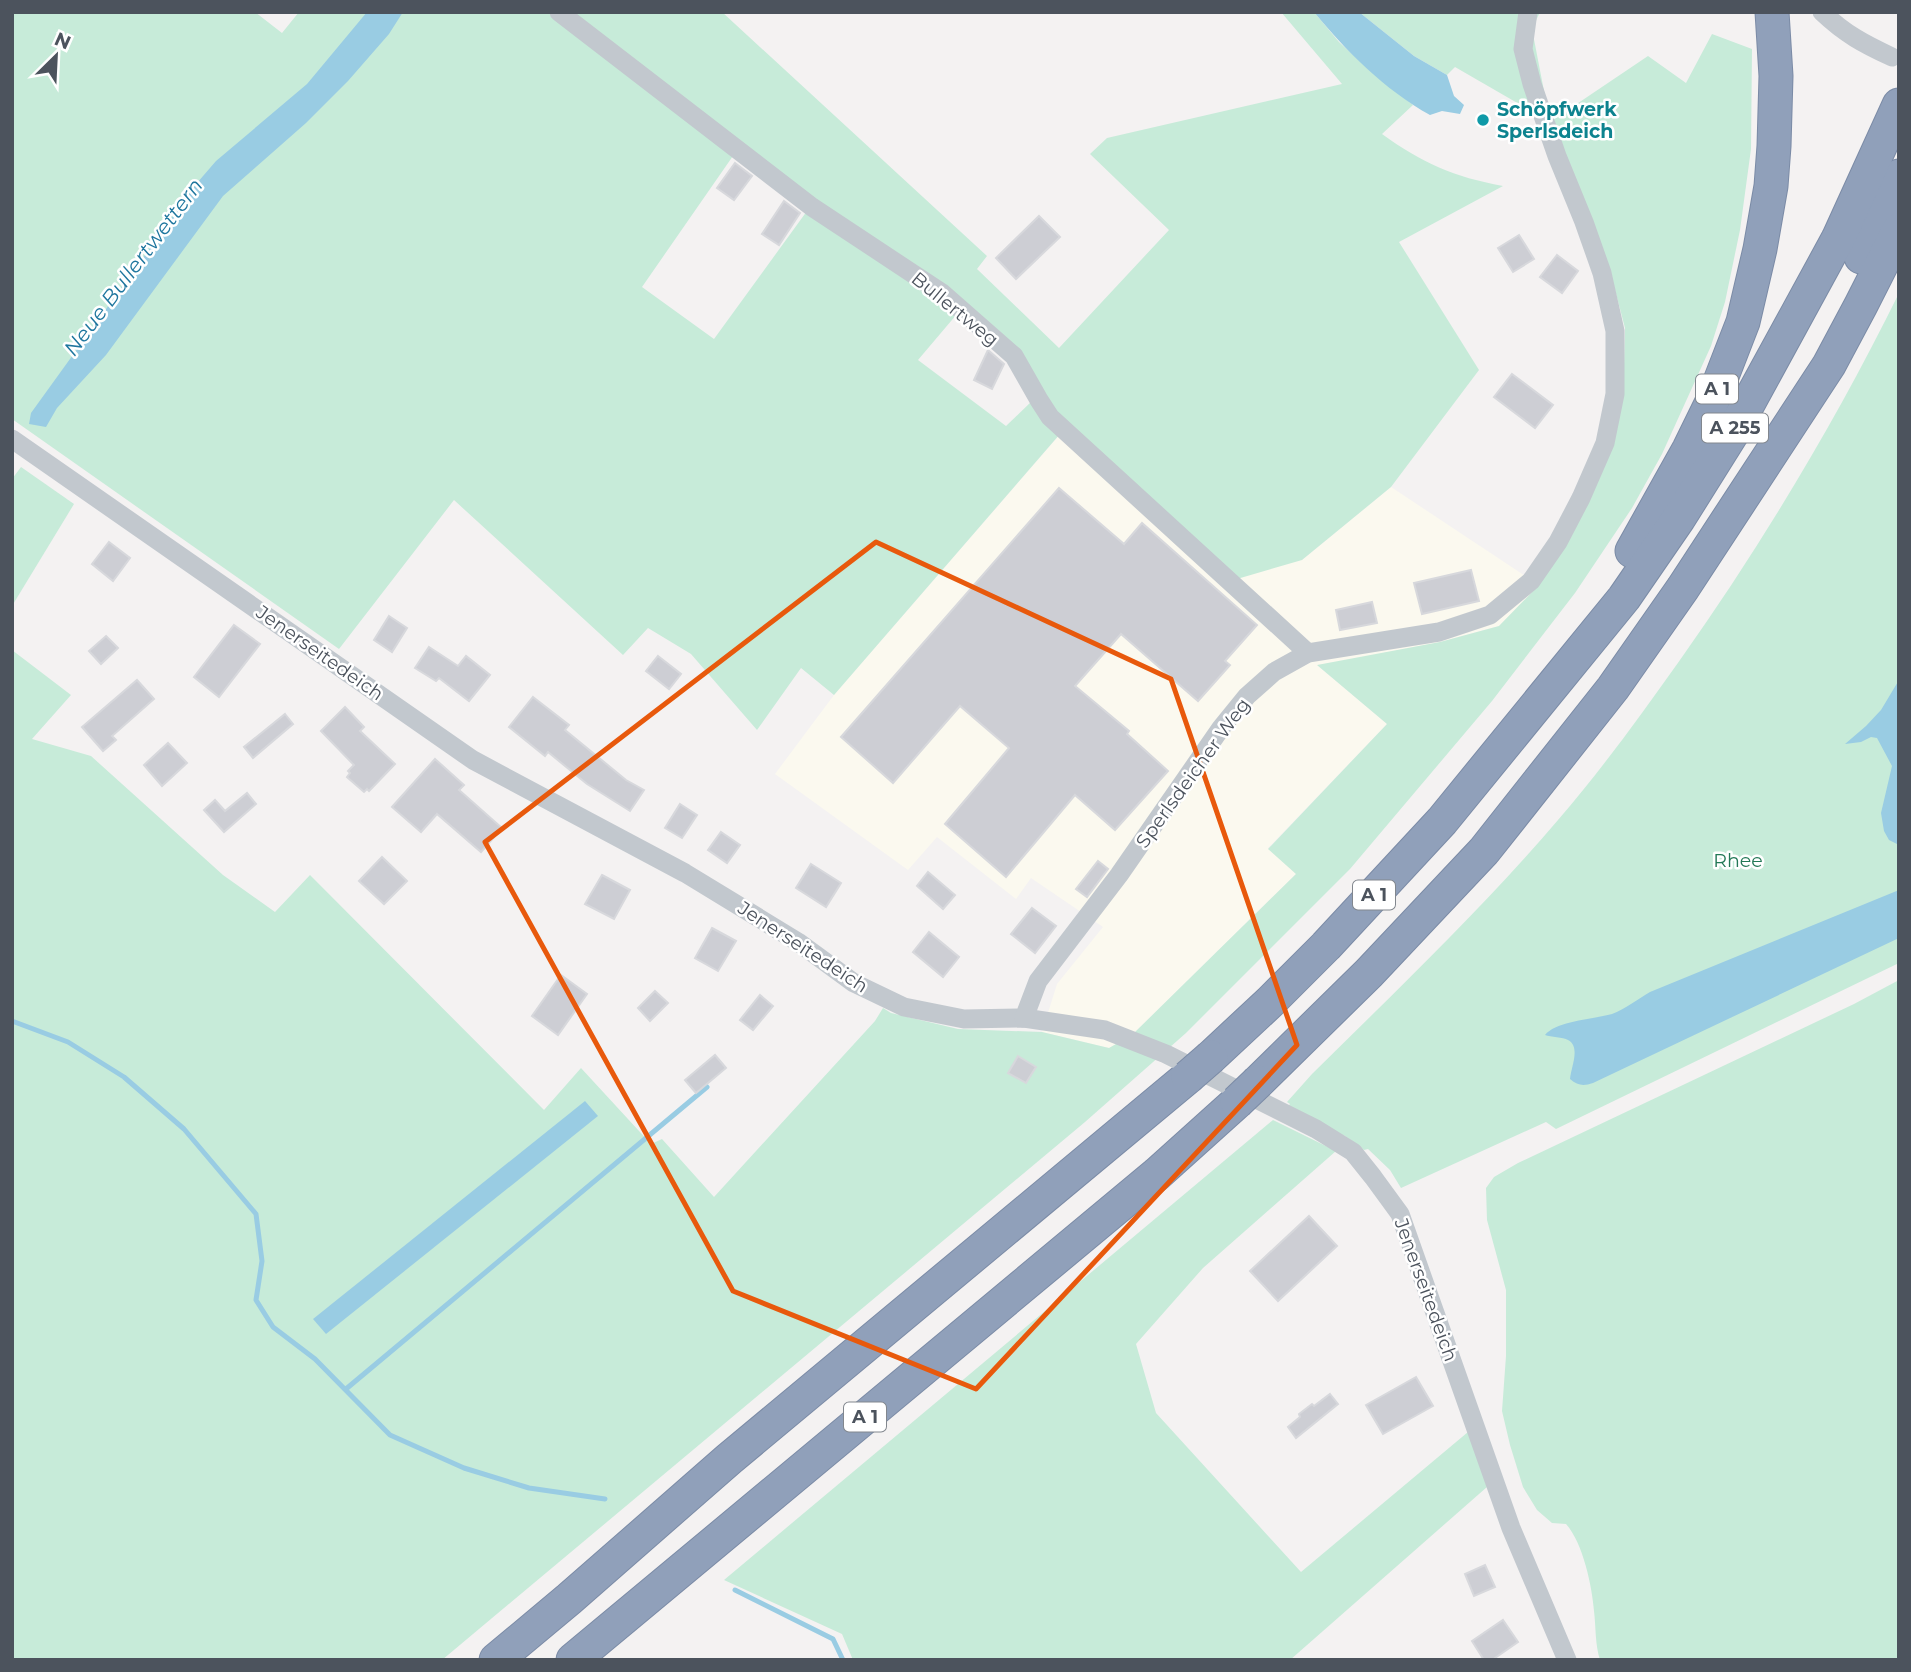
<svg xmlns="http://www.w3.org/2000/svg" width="1911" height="1672" font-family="Montserrat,sans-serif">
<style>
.commercial{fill:#fbf9ef}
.green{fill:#c7ebd9}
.water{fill:#99cce3}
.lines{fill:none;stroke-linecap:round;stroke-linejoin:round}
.stream{stroke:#99cce3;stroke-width:5}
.building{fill:#cdced4;stroke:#d7d8dc;stroke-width:2}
.motorway-casing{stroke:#7b8ba6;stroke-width:35}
.minor{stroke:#c2c8ce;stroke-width:19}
.motorway{stroke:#90a0ba;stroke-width:33}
.motorway-bridge-casing{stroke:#7b8ba6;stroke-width:35;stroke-linecap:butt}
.motorway-bridge{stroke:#90a0ba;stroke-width:33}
.marked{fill:none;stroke:#e8590c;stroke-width:5;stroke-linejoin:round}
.culture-dot{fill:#0f9aa8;stroke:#fff;stroke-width:2.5}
.labels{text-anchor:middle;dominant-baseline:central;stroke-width:5;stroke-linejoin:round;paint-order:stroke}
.shield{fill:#fff;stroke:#82878e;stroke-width:2}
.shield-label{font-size:18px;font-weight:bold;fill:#4c535d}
.culture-label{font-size:19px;font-weight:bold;fill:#0d838f;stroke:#fff;text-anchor:start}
.street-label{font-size:19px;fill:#4c535d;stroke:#fff}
.park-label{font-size:19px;fill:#237856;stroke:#fff}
.water-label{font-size:21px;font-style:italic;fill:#1e769e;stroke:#fff}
</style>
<rect width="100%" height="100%" fill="#f4f2f2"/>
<!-- commercial -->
<path class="commercial" d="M 1069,424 L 1302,560 L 1391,487 L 1539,585 L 1499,626 L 1440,642 L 1318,666 L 1387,724 L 1268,848 L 1296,874 L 1132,1035 L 1109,1048 L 1042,1032 L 1057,984 L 1103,927 L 1031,878 L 1016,899 L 937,837 L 908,870 L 775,774 L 834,695 Z"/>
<!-- green -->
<g class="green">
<path d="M 12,12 L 255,12 L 282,33 L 299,12 L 549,12 L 735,153 L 642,287 L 714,339 L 807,211 L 957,314 L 918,360 L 1006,426 L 1032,401 L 1060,434 L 834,695 L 801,668 L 757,730 L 691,654 L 648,628 L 623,655 L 454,500 L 339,649 L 12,419 Z"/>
<path d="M 571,12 L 722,12 L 987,256 L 977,269 L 1059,348 L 1169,230 L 1090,154 L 1107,138 L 1342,84 L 1281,12 L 1314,12 L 1339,42 L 1366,67 L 1413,105 L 1382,134 C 1422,163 1454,177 1503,186 L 1399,242 L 1479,370 L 1391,487 L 1302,560 L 1237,579 L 1056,413 L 1017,354 L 815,204 Z"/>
<path d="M 1359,12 L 1540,12 L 1532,29 L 1550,122 L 1648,56 L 1686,83 L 1712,34 L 1752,49 L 1751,149 L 1740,230 L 1725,302 L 1711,346 L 1662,454 L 1632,508 L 1575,593 L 1492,701 L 1350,869 L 1186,1033 L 1085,1122 L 442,1660 L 12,1660 L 12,650 L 71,695 L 32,739 L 91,756 L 223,875 L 275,912 L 310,875 L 544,1110 L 581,1068 L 651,1144 L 662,1139 L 714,1197 L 875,1021 L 883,1008 L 891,1013 L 958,1029 L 1042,1032 L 1109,1048 L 1132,1035 L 1296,874 L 1268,849 L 1387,724 L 1317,665 L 1440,642 L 1499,626 L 1539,585 L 1623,399 L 1625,328 L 1609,267 L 1550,122 L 1455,67 L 1447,75 L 1414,56 Z"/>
<path d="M 1899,293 L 1899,963 L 1556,1129 L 1546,1122 L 1401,1188 L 1390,1170 L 1368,1149 L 1364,1150 L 1345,1136 L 1284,1111 L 1290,1104 L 1287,1102 L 1312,1074 C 1396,991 1482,909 1558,820 C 1602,769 1641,715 1680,660 C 1762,544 1836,421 1899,293 Z"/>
<path d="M 21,467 L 74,504 L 12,606 L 12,479 Z"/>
<path d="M 1899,980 L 1899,1660 L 1600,1660 C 1595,1644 1596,1628 1594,1611 C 1592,1586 1583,1543 1566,1524 L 1552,1523 L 1537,1510 L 1523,1487 L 1510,1445 L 1502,1411 L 1506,1356 L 1506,1290 L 1487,1220 L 1486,1188 L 1494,1177 L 1518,1163 L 1854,1004 Z"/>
<path d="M 1273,1120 L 1336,1151 L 1203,1268 L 1136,1344 L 1156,1413 L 1301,1572 L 1468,1432 L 1487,1487 L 1290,1660 L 853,1660 L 842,1634 L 724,1580 Z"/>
</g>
<!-- water -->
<g class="water">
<path d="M 367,12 L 403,12 L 389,34 L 348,81 L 306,123 L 223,196 L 106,355 L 57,408 L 46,427 L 29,424 L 31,413 L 197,183 L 216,161 L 307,84 Z"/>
<path d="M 1314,12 L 1359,12 L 1414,56 L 1447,75 L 1454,96 L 1464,105 L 1460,114 L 1442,111 L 1430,115 C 1385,90 1346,51 1314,12 Z"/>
<path d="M 1899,680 L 1899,843 L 1897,844 L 1889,840 L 1884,831 L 1881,813 L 1892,766 L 1877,738 L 1871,737 L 1861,742 L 1845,744 L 1866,726 L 1881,710 Z"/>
<path d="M 1899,890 L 1899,938 L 1593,1083 C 1584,1086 1578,1086 1570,1079 C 1571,1067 1581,1047 1568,1040 C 1563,1037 1551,1037 1545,1035 C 1556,1021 1594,1019 1612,1014 C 1625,1009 1638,999 1650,992 Z"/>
<path d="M 585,1101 L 598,1116 L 326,1334 L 313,1319 Z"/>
</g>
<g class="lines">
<!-- stream -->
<g class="stream">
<path d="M 12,1021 L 68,1042 L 124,1077 L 184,1129 L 256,1214 L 262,1261 L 256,1300 L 273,1327 L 315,1359 L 390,1435 L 464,1468 L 529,1488 L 605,1499"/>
<path d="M 346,1389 L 707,1087"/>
<path d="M 735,1590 L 833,1639 L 843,1660"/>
</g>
</g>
<!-- building -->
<g class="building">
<path d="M 735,163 L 752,176 L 734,200 L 717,188 Z"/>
<path d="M 784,201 L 800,213 L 779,245 L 762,234 Z"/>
<path d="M 1039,216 L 1060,237 L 1016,279 L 996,258 Z"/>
<path d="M 1519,235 L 1534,259 L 1513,272 L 1498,248 Z"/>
<path d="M 1557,255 L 1578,271 L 1562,293 L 1540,277 Z"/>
<path d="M 988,350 L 1004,364 L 992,389 L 974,380 Z"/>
<path d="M 1512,374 L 1553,405 L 1535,428 L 1494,397 Z"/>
<path d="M 1059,488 L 1124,544 L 1142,523 L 1257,625 L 1225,661 L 1230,665 L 1198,701 L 1121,634 L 1075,686 L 1129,731 L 1127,734 L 1168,771 L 1115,830 L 1075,795 L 1006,877 L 945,824 L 1009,748 L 960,706 L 893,783 L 841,737 Z"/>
<path d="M 109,542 L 130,558 L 113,581 L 92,564 Z"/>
<path d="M 1471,570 L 1479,601 L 1422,614 L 1414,583 Z"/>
<path d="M 1372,602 L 1377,623 L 1340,630 L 1336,610 Z"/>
<path d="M 389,616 L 407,628 L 392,652 L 374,640 Z"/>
<path d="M 234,625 L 260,644 L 219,697 L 194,677 Z"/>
<path d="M 106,636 L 118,648 L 101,664 L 89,651 Z"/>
<path d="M 429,647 L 458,666 L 466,656 L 490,675 L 469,701 L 439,678 L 436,681 L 415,668 Z"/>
<path d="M 658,656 L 681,674 L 669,689 L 646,671 Z"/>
<path d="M 137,680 L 154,699 L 112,736 L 116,740 L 103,751 L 82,727 Z"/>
<path d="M 533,697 L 569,725 L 565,730 L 626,780 L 644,790 L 630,811 L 587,784 L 548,752 L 545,756 L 509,727 Z"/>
<path d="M 345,707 L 364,727 L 360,731 L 395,764 L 369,791 L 367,789 L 364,792 L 347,777 L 350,773 L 348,771 L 354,765 L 321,731 Z"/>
<path d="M 285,714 L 293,724 L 253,758 L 244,747 Z"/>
<path d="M 168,743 L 187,763 L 162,786 L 144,765 Z"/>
<path d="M 435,759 L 464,785 L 459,790 L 502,828 L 481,852 L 437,814 L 421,832 L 392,807 Z"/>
<path d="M 247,793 L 256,804 L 224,832 L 204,810 L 215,800 L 225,811 Z"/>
<path d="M 680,804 L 697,815 L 682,838 L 665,828 Z"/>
<path d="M 721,832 L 740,845 L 727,863 L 708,850 Z"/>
<path d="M 382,857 L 407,881 L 384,904 L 359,881 Z"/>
<path d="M 1098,861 L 1108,869 L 1087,897 L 1076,889 Z"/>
<path d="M 811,864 L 841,883 L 826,907 L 796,888 Z"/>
<path d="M 928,872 L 955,895 L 943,909 L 917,886 Z"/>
<path d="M 602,875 L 630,890 L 614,919 L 585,904 Z"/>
<path d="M 1032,908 L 1056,926 L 1035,953 L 1011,934 Z"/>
<path d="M 712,928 L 736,941 L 718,971 L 695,958 Z"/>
<path d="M 929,932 L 959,957 L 943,977 L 913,952 Z"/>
<path d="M 561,975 L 587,994 L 558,1035 L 532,1016 Z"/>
<path d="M 655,991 L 668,1003 L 650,1021 L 638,1008 Z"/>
<path d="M 760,995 L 773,1006 L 753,1030 L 740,1020 Z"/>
<path d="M 715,1055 L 726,1068 L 696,1093 L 685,1080 Z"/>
<path d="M 1018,1056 L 1036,1067 L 1026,1083 L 1008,1073 Z"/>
<path d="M 1309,1216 L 1337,1246 L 1278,1301 L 1250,1271 Z"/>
<path d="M 1416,1377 L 1433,1406 L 1383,1434 L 1366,1405 Z"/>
<path d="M 1330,1394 L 1338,1404 L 1296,1438 L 1288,1427 L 1300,1417 L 1299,1414 L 1312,1404 L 1314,1406 Z"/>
<path d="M 1485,1565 L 1495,1587 L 1474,1596 L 1465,1574 Z"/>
<path d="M 1503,1620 L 1518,1642 L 1492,1660 L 1484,1660 L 1472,1641 Z"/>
</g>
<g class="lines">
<!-- motorway casing -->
<g class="motorway-casing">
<g id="motorway">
<path d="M 1861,257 L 1899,176"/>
<path d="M 1632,551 L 1689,449 L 1712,402 L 1743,322 L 1760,249 L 1771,186 L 1774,146 L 1776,76 L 1772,12"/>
<path d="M 1211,1057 L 1270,1002 L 1326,946 L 1442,821 L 1624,598 L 1679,518 L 1731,435 L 1838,239 L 1899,105"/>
<path d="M 1258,1082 L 1369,973 L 1484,851 L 1613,688 L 1683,588 L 1829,365 L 1861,305 L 1899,230"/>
<path d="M 496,1660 L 569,1599 L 729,1459 L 1188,1077"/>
<path d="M 573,1660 L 1157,1174 L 1237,1102"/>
</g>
</g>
<!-- minor -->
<g class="minor">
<path d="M 559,12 L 812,207 L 942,293 L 1014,356 L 1039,400 L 1050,417 L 1308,653"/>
<path d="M 1822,12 C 1845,34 1864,44 1892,57"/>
<path d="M 12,439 L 473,760 L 685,873 L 798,942 L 854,983 L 904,1007 L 964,1019 L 1024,1018 L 1105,1030 L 1166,1054 L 1316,1129 L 1353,1152 L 1373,1177 L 1400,1214 L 1511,1528 L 1567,1660"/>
<path d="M 1024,1018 L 1038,981 L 1119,875 L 1221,728 L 1247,696 L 1274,672 L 1308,653 L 1439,632 L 1490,615 L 1531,581 L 1558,542 L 1581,498 L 1605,443 L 1615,394 L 1615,331 L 1602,273 L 1584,222 L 1557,156 L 1532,84 L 1523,49 L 1528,12"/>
</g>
<!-- motorway -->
<use href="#motorway" class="motorway"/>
<!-- motorway-bridge casing -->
<g class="motorway-bridge-casing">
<g id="motorway-bridge">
<path d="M 1188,1077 L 1211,1057"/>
<path d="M 1237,1102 L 1258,1082"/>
</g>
</g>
<!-- motorway-bridge -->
<use href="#motorway-bridge" class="motorway-bridge"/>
</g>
<!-- marked area -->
<path class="marked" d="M 876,542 L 1171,679 L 1297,1045 L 976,1389 L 733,1291 L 485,842 Z"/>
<!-- markers -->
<circle class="culture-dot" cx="1483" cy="120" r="7"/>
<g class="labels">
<!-- shield labels -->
<g class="shield">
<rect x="1696" y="374.5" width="42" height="29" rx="5"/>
<rect x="1702" y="413.5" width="66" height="29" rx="5"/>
<rect x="1353" y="880.5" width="42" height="29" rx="5"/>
<rect x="844" y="1402.5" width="42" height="29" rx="5"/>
</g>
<g class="shield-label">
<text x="1717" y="389">A 1</text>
<text x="1735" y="428">A 255</text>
<text x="1374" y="895">A 1</text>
<text x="865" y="1417">A 1</text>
</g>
<!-- culture labels -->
<g class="culture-label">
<text x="1497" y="109">Schöpfwerk<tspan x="1497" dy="22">Sperlsdeich</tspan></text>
</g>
<!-- street labels -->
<g class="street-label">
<text transform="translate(955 309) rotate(39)">Bullertweg</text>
<text transform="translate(320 653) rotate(35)">Jenerseitedeich</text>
<text transform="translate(1193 773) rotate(-54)">Sperlsdeicher Weg</text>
<text transform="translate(803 947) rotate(33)">Jenerseitedeich</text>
<text transform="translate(1426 1290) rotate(70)">Jenerseitedeich</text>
</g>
<!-- park labels -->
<g class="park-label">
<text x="1738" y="860">Rhee</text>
</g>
<!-- water labels -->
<g class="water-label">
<text transform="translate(133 267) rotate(-53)">Neue Bullertwettern</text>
</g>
</g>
<!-- border -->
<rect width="1911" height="1672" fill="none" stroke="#4c535d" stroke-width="28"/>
<!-- north arrow -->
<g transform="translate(56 56) rotate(24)" stroke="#ffffff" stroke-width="5" paint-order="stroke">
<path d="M0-5L12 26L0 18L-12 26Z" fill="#4c535d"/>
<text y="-10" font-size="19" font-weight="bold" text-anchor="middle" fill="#4c535d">N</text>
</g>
</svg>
